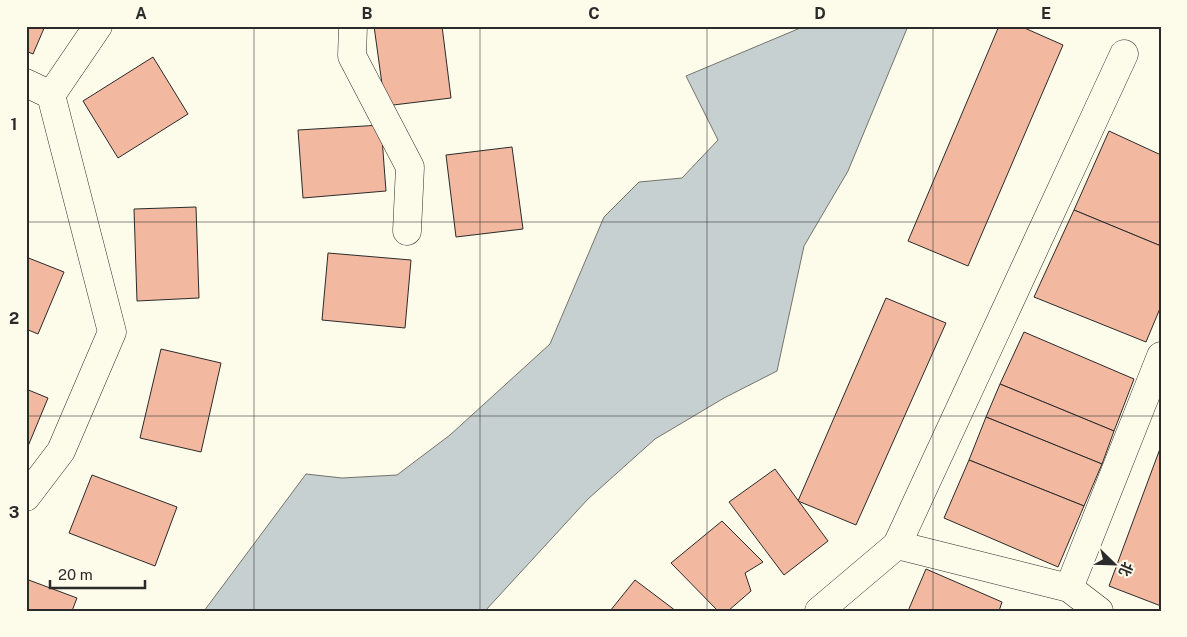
<svg xmlns="http://www.w3.org/2000/svg" width="1187" height="637" font-family="'Public Sans','Noto Sans SC',sans-serif">
<style>
.water{fill:#c7d0d0;stroke:#74746e}
.building{fill:#f2b8a0;stroke:#2b2b2b}
.lines{fill:none;stroke-linecap:round;stroke-linejoin:round}
.street-casing{stroke:#2b2b2b;stroke-width:29}
.street{stroke:#fdfbea;stroke-width:28}
.grid{fill:none;stroke:#2b2b2b;stroke-width:1;stroke-opacity:0.55}
.neatline{fill:none;stroke:#2b2b2b;stroke-width:2}
.grid-label{font-size:16px;text-anchor:middle;font-weight:bold;fill:#2b2b2b}
</style>
<rect width="100%" height="100%" fill="#fdfbea"/>
<!-- water -->
<path class="water" d="M 805,26 L 908,26 L 848,171 L 804,246 L 777,371 L 724,398 L 655,439 L 588,499 L 485,611 L 204,611 L 306,474 L 342,478 L 397,475 L 450,435 L 550,344 L 604,217 L 639,182 L 682,178 L 718,140 L 686,76 Z"/>
<!-- building -->
<g class="building">
<path d="M 26,26 L 45,26 L 33,54 L 26,51 Z"/>
<path d="M 374,26 L 442,26 L 451,98 L 385,106 Z"/>
<path d="M 999,26 L 1020,26 L 1063,45 L 968,266 L 908,241 Z"/>
<path d="M 153,57 L 188,114 L 118,158 L 83,101 Z"/>
<path d="M 381,125 L 386,191 L 303,198 L 298,130 Z"/>
<path d="M 1109,131 L 1161,155 L 1161,246 L 1074,210 Z"/>
<path d="M 512,147 L 523,229 L 456,237 L 446,155 Z"/>
<path d="M 196,207 L 199,298 L 137,301 L 134,209 Z"/>
<path d="M 1074,210 L 1161,246 L 1161,306 L 1146,342 L 1034,297 Z"/>
<path d="M 328,253 L 411,260 L 405,328 L 322,320 Z"/>
<path d="M 26,257 L 64,272 L 38,334 L 26,329 Z"/>
<path d="M 886,298 L 946,323 L 856,525 L 798,501 Z"/>
<path d="M 1024,332 L 1134,379 L 1114,431 L 1000,384 Z"/>
<path d="M 161,349 L 221,363 L 201,452 L 140,438 Z"/>
<path d="M 1000,384 L 1114,431 L 1102,464 L 986,417 Z"/>
<path d="M 26,389 L 48,398 L 26,451 Z"/>
<path d="M 986,417 L 1102,464 L 1084,506 L 969,460 Z"/>
<path d="M 1161,446 L 1161,606 L 1109,586 Z"/>
<path d="M 969,460 L 1084,506 L 1058,567 L 944,518 Z"/>
<path d="M 775,469 L 828,541 L 784,575 L 729,502 Z"/>
<path d="M 92,475 L 177,507 L 155,566 L 69,533 Z"/>
<path d="M 722,521 L 763,562 L 745,573 L 751,591 L 728,611 L 718,611 L 671,563 Z"/>
<path d="M 926,569 L 1002,602 L 999,611 L 908,611 Z"/>
<path d="M 26,579 L 77,598 L 72,611 L 26,611 Z"/>
<path d="M 635,580 L 676,611 L 610,611 Z"/>
</g>
<g class="lines">
<!-- street casing -->
<g class="street-casing">
<g id="street">
<path d="M 353,26 L 352,56 L 410,167 L 407,231"/>
<path d="M 26,83 L 51,95 L 112,332 L 61,451 L 26,497"/>
<path d="M 51,95 L 98,26"/>
<path d="M 897,545 L 1124,54"/>
<path d="M 819,611 L 897,545 L 1069,588"/>
<path d="M 1099,611 L 1069,588 L 1161,356"/>
</g>
</g>
<!-- street -->
<use href="#street" class="street"/>
</g>
<!-- grid -->
<path class="grid" d="M 254,26 L 254,611M 480,26 L 480,611M 707,26 L 707,611M 933,26 L 933,611M 26,222 L 1161,222M 26,416 L 1161,416"/>
<!-- border -->
<rect width="1187" height="637" fill="none" stroke="#fdfbea" stroke-width="55"/>
<!-- north arrow -->
<g transform="translate(1114 564) rotate(113)" stroke="#fdfbea" stroke-width="4" paint-order="stroke">
<path d="M0-4L9 19L0 12L-9 19Z" fill="#2b2b2b"/>
<text y="-8" font-size="14" font-weight="bold" text-anchor="middle" fill="#2b2b2b">北</text>
</g>
<!-- scale -->
<path d="M50 580v8h95v-8" fill="none" stroke="#2b2b2b" stroke-width="2.5"/>
<text x="58" y="580" font-size="15" fill="#2b2b2b" stroke="#fdfbea" stroke-width="4" paint-order="stroke">20 m</text>
<rect x="28" y="28" width="1132" height="582" class="neatline"/>
<g class="grid-label">
<text x="141" y="19">A</text>
<text x="367" y="19">B</text>
<text x="594" y="19">C</text>
<text x="820" y="19">D</text>
<text x="1046" y="19">E</text>
<text x="14" y="130">1</text>
<text x="14" y="324">2</text>
<text x="14" y="518">3</text>
</g>
</svg>
